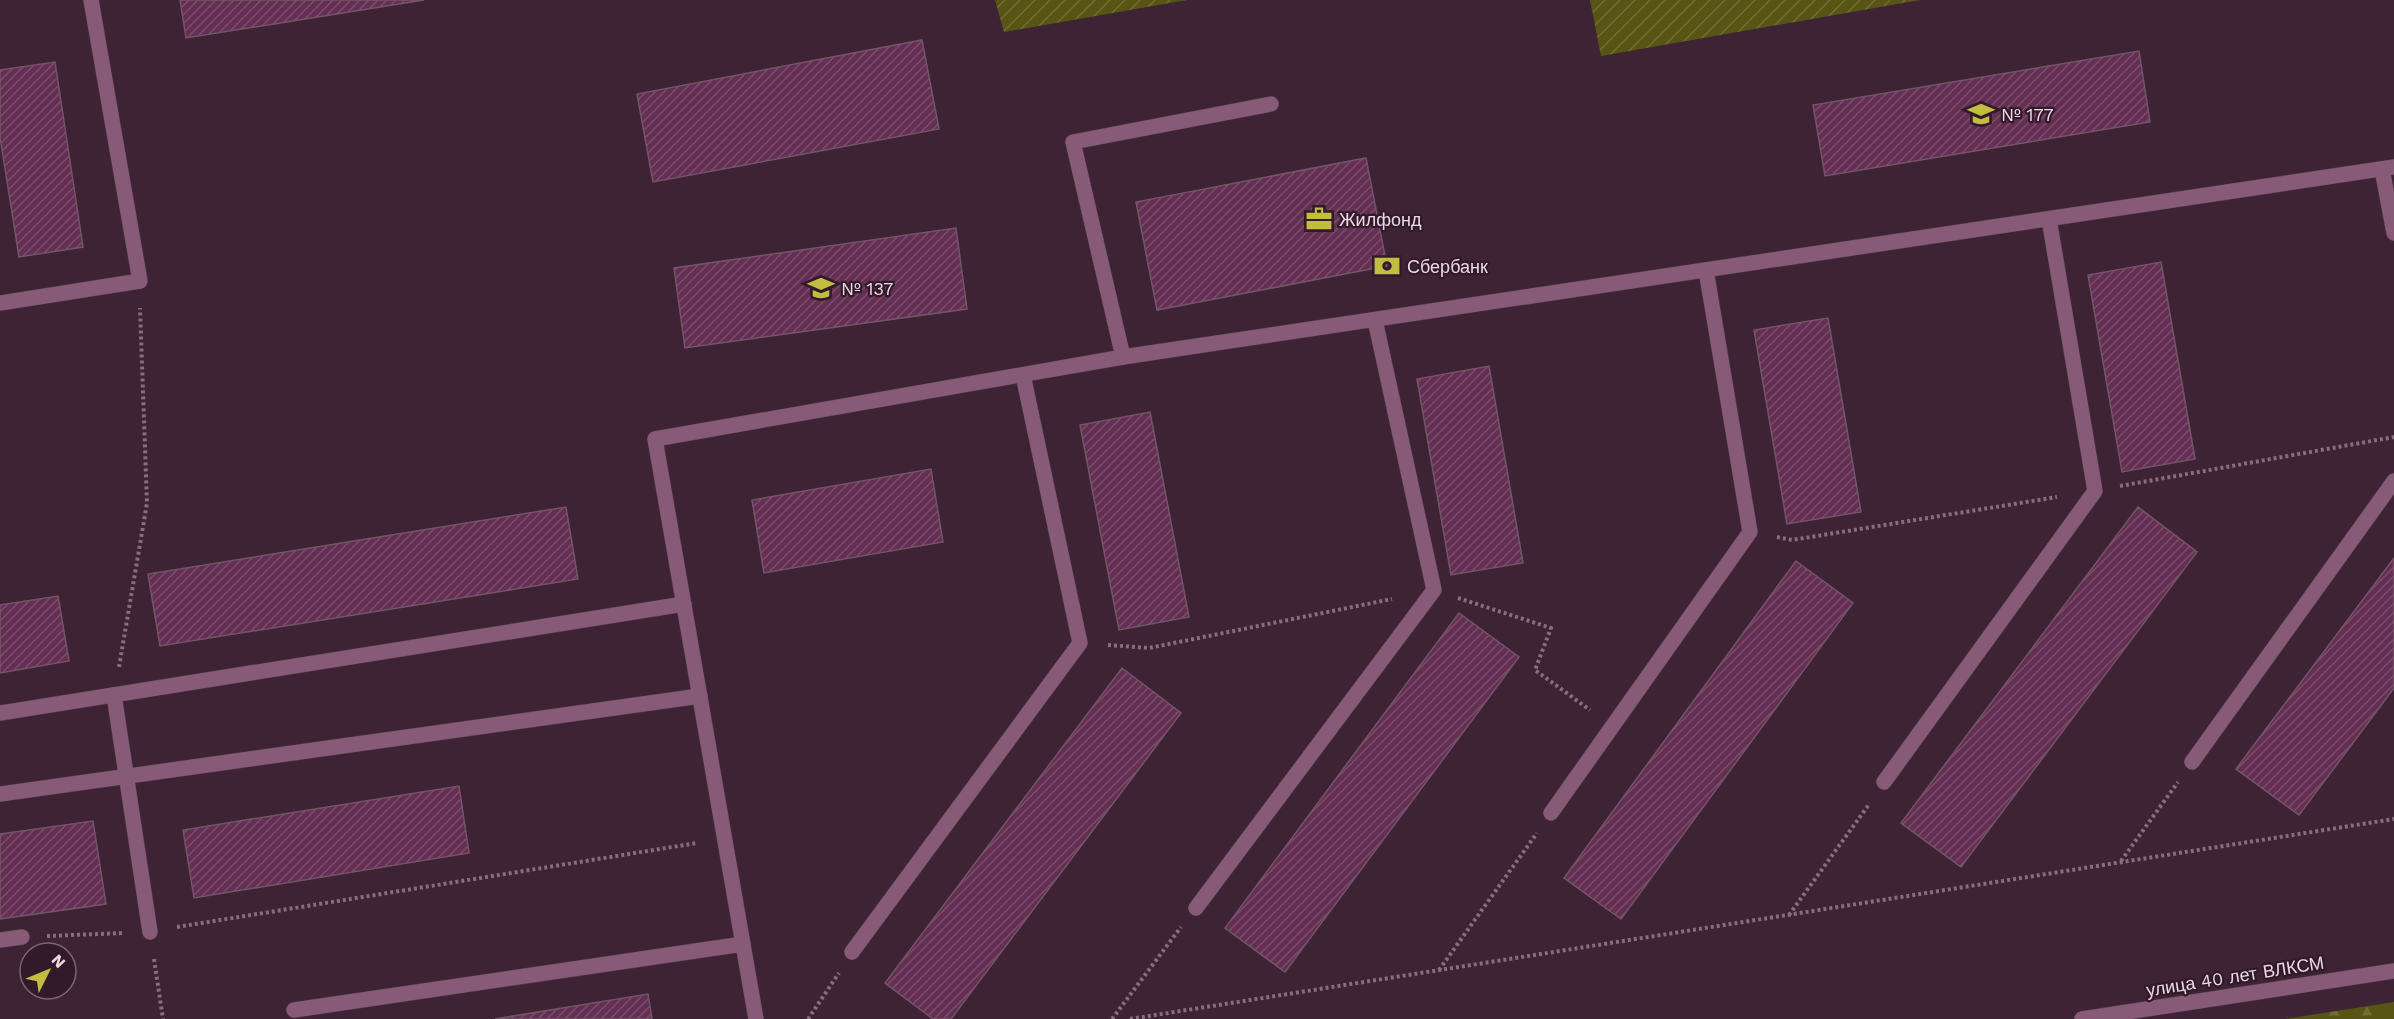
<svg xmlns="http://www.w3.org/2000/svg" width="2394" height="1019" font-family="'Work Sans',sans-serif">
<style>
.forest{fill:url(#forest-firs)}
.garden{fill:url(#garden-furrows)}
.building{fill:url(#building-hatch);stroke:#735568;stroke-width:1.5}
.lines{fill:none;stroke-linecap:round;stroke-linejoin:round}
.minor-casing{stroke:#594050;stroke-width:16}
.path{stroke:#856e7d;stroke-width:4;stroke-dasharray:3 3;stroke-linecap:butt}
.minor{stroke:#875b77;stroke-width:15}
.labels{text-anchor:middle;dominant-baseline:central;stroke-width:4.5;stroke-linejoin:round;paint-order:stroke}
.poi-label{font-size:18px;fill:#ebd9e4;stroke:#331a2a;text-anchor:start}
.street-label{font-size:18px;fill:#ebd9e4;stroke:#331a2a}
</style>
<defs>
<pattern id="forest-firs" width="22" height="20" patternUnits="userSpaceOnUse" patternTransform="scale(1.5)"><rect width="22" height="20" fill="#585514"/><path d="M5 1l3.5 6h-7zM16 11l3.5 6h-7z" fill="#706d36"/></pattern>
<pattern id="garden-furrows" width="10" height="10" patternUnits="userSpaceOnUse" patternTransform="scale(1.5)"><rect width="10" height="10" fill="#585514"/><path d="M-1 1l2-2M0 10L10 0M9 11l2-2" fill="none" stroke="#706d36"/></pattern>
<pattern id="building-hatch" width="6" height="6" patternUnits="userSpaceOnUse" patternTransform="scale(1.5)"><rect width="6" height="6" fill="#652e53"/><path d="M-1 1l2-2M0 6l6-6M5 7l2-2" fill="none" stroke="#7b4c6c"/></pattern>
</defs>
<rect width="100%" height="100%" fill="#3d2334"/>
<!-- forest -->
<path class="forest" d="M 2394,1002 L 2394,1019 L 2285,1019 Z"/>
<!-- garden -->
<g class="garden">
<path d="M 995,0 L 1187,0 L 1004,32 Z"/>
<path d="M 1590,0 L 1920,0 L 1601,56 Z"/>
</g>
<!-- building -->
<g class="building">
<path d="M 180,0 L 424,0 L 186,38 Z"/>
<path d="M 922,40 L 939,129 L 653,182 L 637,94 Z"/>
<path d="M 2139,51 L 2150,122 L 1825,176 L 1813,105 Z"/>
<path d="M 55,62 L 83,247 L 19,257 L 0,137 L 0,70 Z"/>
<path d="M 1366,158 L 1387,266 L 1157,310 L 1136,202 Z"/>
<path d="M 956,228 L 967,309 L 685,348 L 674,268 Z"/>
<path d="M 2161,262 L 2195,459 L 2122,472 L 2088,275 Z"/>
<path d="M 1828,318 L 1861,512 L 1787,524 L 1754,330 Z"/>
<path d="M 1489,366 L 1523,563 L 1451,575 L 1417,379 Z"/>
<path d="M 1150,412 L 1189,617 L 1119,630 L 1080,425 Z"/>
<path d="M 931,469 L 943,542 L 764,573 L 752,500 Z"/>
<path d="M 566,507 L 578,579 L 160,646 L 148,574 Z"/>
<path d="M 2138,507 L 2197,552 L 1961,867 L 1901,823 Z"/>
<path d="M 2394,558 L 2394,688 L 2299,815 L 2236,769 Z"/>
<path d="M 1796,561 L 1853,603 L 1621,919 L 1564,878 Z"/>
<path d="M 58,596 L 69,661 L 0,673 L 0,605 Z"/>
<path d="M 1459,613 L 1519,657 L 1285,972 L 1225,928 Z"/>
<path d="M 1122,668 L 1181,713 L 951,1019 L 933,1019 L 885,983 Z"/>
<path d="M 459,786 L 469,853 L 194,898 L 183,830 Z"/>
<path d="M 93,821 L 106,904 L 0,919 L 0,834 Z"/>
<path d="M 648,994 L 652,1019 L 495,1019 Z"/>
</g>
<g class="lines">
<!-- minor casing -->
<g class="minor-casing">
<g id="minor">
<path d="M 2382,169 L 2394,233"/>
<path d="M 0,303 L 140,281 L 91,0"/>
<path d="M 1123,357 L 2394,167"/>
<path d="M 114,695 L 150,932"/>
<path d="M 0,713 L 684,604"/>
<path d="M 2192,762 L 2394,481"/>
<path d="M 1884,782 L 2095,491 L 2049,219"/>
<path d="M 0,794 L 700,696"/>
<path d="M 1551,813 L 1750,532 L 1706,270"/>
<path d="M 1196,908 L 1434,590 L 1375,320"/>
<path d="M 0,940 L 22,937"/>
<path d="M 852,952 L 1080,643 L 1023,375"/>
<path d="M 294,1010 L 743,944"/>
<path d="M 756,1019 L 655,439 L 1123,357 L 1073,142 L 1271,104"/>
<path d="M 2082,1019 L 2394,971"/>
</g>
</g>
<!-- path -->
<g class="path">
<path d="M 2120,486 L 2394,437"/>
<path d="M 1777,537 L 1792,540 L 2057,497"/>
<path d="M 1458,598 L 1551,628 L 1535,670 L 1590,710"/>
<path d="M 1108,645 L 1149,648 L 1392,599"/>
<path d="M 119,667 L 147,503 L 140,308"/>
<path d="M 2121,861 L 2178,782"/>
<path d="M 1789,915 L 1870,803"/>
<path d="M 177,927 L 697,843"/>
<path d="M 47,936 L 124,933"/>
<path d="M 154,959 L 163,1019"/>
<path d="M 1439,970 L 1537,833"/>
<path d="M 808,1019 L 839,973"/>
<path d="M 1112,1019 L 1181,927"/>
<path d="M 1130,1019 L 2394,819"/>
</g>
<!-- minor -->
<use href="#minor" class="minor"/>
</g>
<!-- icons -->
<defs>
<g id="school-bare" transform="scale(2.07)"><path d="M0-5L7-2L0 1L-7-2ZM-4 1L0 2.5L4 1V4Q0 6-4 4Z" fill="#c2bd3f" stroke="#331a2a" stroke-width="2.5" paint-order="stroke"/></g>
<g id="office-bare" transform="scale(2.07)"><path d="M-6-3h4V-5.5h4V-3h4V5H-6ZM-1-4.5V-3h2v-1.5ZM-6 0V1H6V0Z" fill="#c2bd3f" stroke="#331a2a" stroke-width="2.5" paint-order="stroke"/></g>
<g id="bank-bare" transform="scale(2.07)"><path d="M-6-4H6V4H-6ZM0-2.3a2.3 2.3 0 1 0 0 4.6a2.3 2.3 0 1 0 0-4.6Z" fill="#c2bd3f" stroke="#331a2a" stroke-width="2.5" paint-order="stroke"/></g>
</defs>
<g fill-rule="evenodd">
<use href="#school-bare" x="1981" y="114"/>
<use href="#office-bare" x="1319" y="219"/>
<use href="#bank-bare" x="1387" y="266"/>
<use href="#school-bare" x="821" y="288"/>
</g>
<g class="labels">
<!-- poi labels -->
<g class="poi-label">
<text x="2001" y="114">№ 177</text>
<text x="1339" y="219">Жилфонд</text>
<text x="1407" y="266">Сбербанк</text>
<text x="841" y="288">№ 137</text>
</g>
<!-- street labels -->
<g class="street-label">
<text transform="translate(2235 976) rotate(-9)">улица 40 лет ВЛКСМ</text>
</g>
</g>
<!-- north arrow -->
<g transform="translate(48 971) rotate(47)"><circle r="28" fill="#331a2a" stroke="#7d6674" stroke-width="1.5"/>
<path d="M0-4.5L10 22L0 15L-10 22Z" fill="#c2bd3f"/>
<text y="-9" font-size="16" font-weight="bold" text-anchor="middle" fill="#ebd9e4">N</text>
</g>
</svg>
